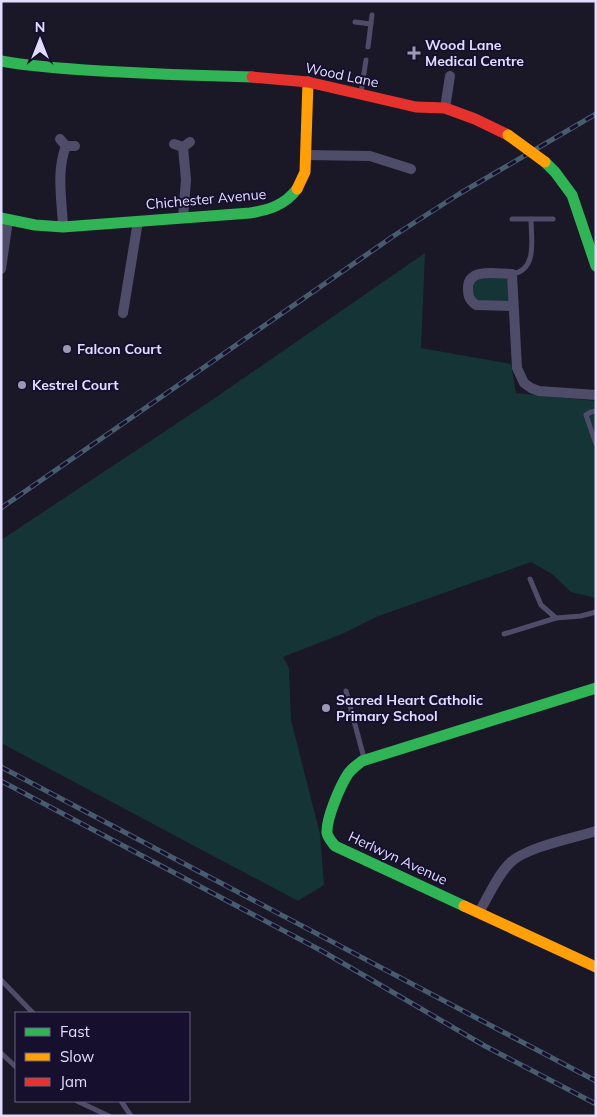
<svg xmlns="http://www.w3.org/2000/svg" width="597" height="1117" font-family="Mulish,sans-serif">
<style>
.green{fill:#143436}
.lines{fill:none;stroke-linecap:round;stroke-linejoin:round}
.lane{stroke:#4e4c68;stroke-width:5}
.street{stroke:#4e4c68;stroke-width:10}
.fast{stroke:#30b455;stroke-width:11}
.slow{stroke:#ff9f0a;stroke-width:11}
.jam{stroke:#e5322d;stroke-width:11}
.rail-casing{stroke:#485c70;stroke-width:5}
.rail{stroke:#16102e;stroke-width:3;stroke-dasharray:9;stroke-linecap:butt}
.slow-bridge{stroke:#ff9f0a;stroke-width:11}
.poi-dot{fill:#9c98b3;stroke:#16102e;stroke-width:2}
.labels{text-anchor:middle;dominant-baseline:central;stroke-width:4;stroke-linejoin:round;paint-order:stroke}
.poi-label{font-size:14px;font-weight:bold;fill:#e2ddff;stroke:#16102e;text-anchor:start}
.street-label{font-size:14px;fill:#e2ddff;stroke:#16102e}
</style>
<rect width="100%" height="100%" fill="#1a1727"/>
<!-- green -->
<g class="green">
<path d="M 425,253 L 421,348 L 511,364 L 516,393 L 596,401 L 596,598 L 571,592 L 552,574 L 531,562 L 376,617 L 344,633 L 283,657 L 289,668 L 291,720 L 320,834 L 324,885 L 298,901 L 1,743 L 1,540 L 209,402 Z"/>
<path d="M 512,274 L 513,306 L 472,302 L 470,279 Z"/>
</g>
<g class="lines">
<!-- lane -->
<g class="lane">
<path d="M 355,22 L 371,24"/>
<path d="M 368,47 L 372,15"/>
<path d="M 361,93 L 366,60"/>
<path d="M 512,219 L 553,219"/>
<path d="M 512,274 C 538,270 531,239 531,219"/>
<path d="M 596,411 L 591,412 L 586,415 L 596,444"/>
<path d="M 530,579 L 541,605 L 556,618"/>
<path d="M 504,634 L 556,618 L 581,616 L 596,612"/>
<path d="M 346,691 L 364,758"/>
<path d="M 1,980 L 33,1013"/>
<path d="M 1,1053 L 16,1067"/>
<path d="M 77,1101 L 109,1116"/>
<path d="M 121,1101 L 131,1116"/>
</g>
<!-- street -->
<g class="street">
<path d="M 445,108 L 450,76"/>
<path d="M 60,139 L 66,146 L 75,146"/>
<path d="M 174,144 L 183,147 L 190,142"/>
<path d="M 306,155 L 370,156 L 411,169"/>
<path d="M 183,218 L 186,180 L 183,147"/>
<path d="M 63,227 C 62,201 56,171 66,146"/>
<path d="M 1,269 L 8,220"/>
<path d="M 513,306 L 476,305 C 469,300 468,296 468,288 C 468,267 498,274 512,274 L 517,368 L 524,383 L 531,388 L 539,391 L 596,395"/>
<path d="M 123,313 L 138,221"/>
<path d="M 479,912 C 489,896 497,875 511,862 C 527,847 574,838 596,831"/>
</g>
<!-- fast -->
<g class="fast">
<path d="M 1,61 C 34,67 67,69 101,71 C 151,74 201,76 252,77"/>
<path d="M 545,162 L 555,172 L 572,195 L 596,266"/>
<path d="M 1,218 L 35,225 L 63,227 L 250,213 C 269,210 285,205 297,189"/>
<path d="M 464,906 L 335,846 C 332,842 328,838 327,833 C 326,819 340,786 348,774 C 351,769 357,765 362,761 L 596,688"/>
</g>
<!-- slow -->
<g class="slow">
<path d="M 297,189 L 305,172 L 308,82"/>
<path d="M 464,906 L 596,967"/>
</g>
<!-- jam -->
<path class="jam" d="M 252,77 L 308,82 L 416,107 L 445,108 L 475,119 L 508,135"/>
<!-- rail casing -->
<g class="rail-casing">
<g id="rail">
<path d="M 1,508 L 395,235 L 459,194 L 596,114"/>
<path d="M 1,767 L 596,1081"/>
<path d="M 1,781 L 322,951 L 485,1046 L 596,1104"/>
</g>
</g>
<!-- rail -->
<use href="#rail" class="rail"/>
<!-- slow-bridge -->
<path class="slow-bridge" d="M 508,135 L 545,162"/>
</g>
<!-- markers -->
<g class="poi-dot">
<path d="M411.5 45.5h5v5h5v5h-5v5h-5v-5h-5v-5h5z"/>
<circle cx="67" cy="349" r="5"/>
<circle cx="22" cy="385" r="5"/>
<circle cx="326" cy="708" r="5"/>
</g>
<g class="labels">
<!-- poi labels -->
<g class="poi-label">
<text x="425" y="45">Wood Lane<tspan x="425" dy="16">Medical Centre</tspan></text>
<text x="77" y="349">Falcon Court</text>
<text x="32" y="385">Kestrel Court</text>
<text x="336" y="700">Sacred Heart Catholic<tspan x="336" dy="16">Primary School</tspan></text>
</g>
<!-- street labels -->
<g class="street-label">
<text transform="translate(342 75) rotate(12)">Wood Lane</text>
<text transform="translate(206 199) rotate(-5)">Chichester Avenue</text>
<text transform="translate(398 858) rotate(25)">Herlwyn Avenue</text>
</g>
</g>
<!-- border -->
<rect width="597" height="1117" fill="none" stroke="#e2ddff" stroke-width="5"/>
<!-- legend -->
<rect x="15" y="1012" width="175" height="90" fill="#16102e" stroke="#686282"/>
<rect x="25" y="1028" width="25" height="8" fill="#30b455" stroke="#686282"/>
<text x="60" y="1037" font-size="15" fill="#e2ddff">Fast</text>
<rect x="25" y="1053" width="25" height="8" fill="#ff9f0a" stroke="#686282"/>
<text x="60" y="1062" font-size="15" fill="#e2ddff">Slow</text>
<rect x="25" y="1078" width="25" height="8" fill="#e5322d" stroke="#686282"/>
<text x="60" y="1087" font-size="15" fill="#e2ddff">Jam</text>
<!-- north arrow -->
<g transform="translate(40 40)" stroke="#16102e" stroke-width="4" paint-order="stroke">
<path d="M0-4L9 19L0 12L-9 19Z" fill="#e2ddff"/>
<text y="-8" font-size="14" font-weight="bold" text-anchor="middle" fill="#e2ddff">N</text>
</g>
</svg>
